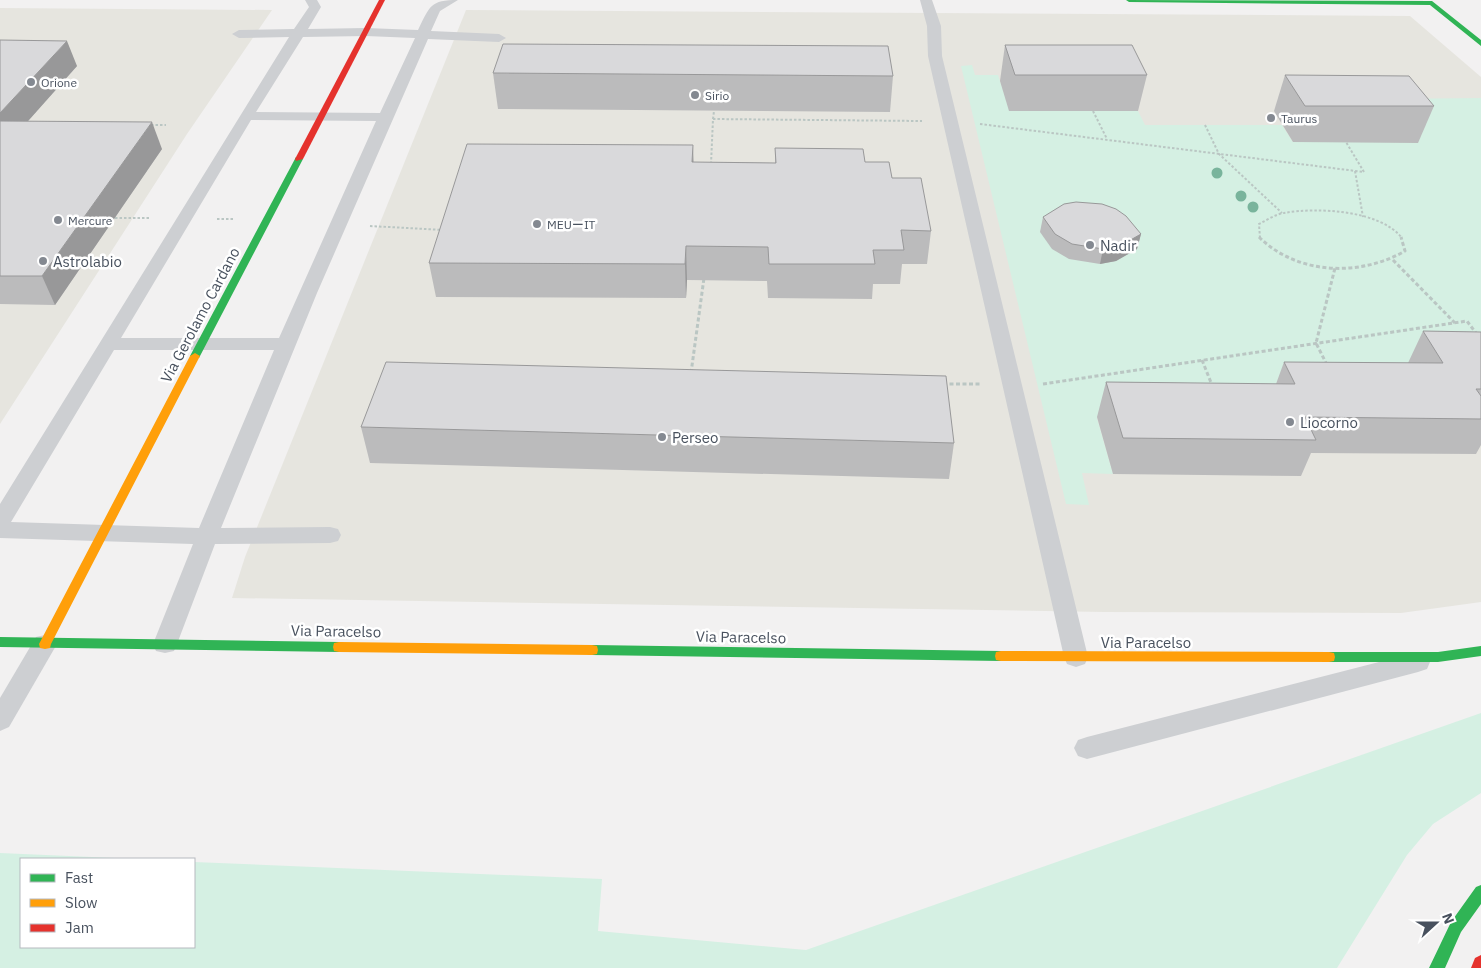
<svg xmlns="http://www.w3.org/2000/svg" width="1481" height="968" font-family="'IBM Plex Sans','Noto Sans JP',sans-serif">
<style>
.commercial{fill:#e6e5df}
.green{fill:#d5f0e3}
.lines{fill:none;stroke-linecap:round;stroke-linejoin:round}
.path-far1{stroke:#bac6c3;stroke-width:2;stroke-dasharray:2.5 2;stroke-linecap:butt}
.path{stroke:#bac6c3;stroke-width:3;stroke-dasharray:4 2.5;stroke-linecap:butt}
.lane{fill:#cdcfd2;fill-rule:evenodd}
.fast{fill:#30b455;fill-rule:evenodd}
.slow{fill:#ff9f0a;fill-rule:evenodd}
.jam{fill:#e5322d;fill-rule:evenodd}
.tree{fill:#79b49c}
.wall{fill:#bbbbbc}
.shaded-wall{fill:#989899}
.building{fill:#d9d9db;stroke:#989899}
.poi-dot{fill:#848991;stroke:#fff;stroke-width:2}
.labels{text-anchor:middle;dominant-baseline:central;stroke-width:5;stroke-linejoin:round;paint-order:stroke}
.far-poi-label{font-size:12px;fill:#48515e;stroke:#fff;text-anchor:start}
.poi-label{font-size:15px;fill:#48515e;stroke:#fff;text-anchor:start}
.street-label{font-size:15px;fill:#48515e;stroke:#fff}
</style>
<rect width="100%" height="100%" fill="#f2f1f1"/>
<!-- commercial -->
<g class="commercial">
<path d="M 0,8 L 272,10 L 187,134 L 0,424 Z"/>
<path d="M 466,10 L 1410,16 L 1481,77 L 1481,602 L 1401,613 L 1104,612 L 232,598 L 245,557 Z"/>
</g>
<!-- green -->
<g class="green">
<path d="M 972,65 L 975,75 L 998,75 L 1010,111 L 1138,111 L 1145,125 L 1282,125 L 1293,142 L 1387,99 L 1481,98 L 1481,367 L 1097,418 L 1113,474 L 1082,473 L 1089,505 L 1066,504 L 961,66 Z"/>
<path d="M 1481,713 L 1481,793 L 1433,824 L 1407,855 L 1337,968 L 0,968 L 0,853 L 138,859 L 21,859 L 21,947 L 194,947 L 194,862 L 602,879 L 598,931 L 806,950 Z"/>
</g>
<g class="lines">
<!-- path-far1 -->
<g class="path-far1">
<path d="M 1093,111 L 1107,139"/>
<path d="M 713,119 L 714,111"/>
<path d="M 980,124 L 1364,172 L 1346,142"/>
<path d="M 151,125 L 166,125"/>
<path d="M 1205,125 L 1219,154 L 1282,213"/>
<path d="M 711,164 L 713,119 L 922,121"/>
<path d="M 1355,171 L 1363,217"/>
<path d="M 115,218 L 151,218"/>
<path d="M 217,219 L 233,219"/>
<path d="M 370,226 L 443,230"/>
<path d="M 1260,238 L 1259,224 C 1267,220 1276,214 1284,213 C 1317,207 1380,210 1402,238"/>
</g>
<!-- path -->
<g class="path">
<path d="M 1259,237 C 1297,275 1360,277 1405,251 L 1401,237"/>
<path d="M 1393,260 L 1455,323"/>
<path d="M 1202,360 L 1212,385"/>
<path d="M 1327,365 L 1316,343 L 1335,268"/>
<path d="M 691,373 L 704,278"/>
<path d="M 943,384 L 982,384"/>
<path d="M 1043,384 L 1467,321 L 1481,340"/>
</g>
<!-- lane -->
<g class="lane">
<path d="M 305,0 L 317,0 L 321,7 L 308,29 L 366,28 L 418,30 C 430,6 430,0 458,0 L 440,11 L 431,31 L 499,34 L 506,38 L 499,42 L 428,39 L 317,293 L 221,528 L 330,527 L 338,529 L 341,535 L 338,541 L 330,543 L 215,544 L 177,644 L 174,651 L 165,653 L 156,651 L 153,644 L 193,544 L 0,538 L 0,504 L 289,37 L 239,38 L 232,34 L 239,30 L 294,29 L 309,7 ZM 366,36 L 415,38 L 380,113 L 256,112 L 303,37 ZM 251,120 L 376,121 L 279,338 L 121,338 ZM 114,350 L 274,350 L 199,528 L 11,522 Z"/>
<path d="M 920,0 L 932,0 L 941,26 L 942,56 L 1088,657 L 1085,664 L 1076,667 L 1067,664 L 1064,657 L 928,56 L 927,26 Z"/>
<path d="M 45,635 L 54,637 L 57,644 L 9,727 L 0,731 L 0,698 L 36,637 Z"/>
<path d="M 1418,652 L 1427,655 L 1430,662 L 1427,669 L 1418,672 L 1087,759 L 1078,756 L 1074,748 L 1078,740 L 1087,737 Z"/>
</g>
<!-- fast -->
<g class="fast">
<path d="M 1126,0 L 1432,1 L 1481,40 L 1481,46 L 1430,5 L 1129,2 Z"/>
<path d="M 296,157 L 303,159 L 200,356 L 199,358 L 191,358 L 190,356 Z"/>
<path d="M 0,637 L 339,642 L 344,643 L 345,647 L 344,651 L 339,652 L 0,647 Z"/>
<path d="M 592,645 L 1001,651 L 1006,652 L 1007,656 L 1006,660 L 1001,661 L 592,655 L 587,654 L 586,650 L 587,646 Z"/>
<path d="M 1481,646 L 1481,656 L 1438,662 L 1329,662 L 1324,661 L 1323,657 L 1324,653 L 1329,652 L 1438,652 Z"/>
<path d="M 1481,885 L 1481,904 L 1461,932 L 1445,968 L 1429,968 L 1451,922 L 1476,887 Z"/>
</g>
<!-- slow -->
<g class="slow">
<path d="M 195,353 L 200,356 L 51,644 L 50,648 L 45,649 L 40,648 L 39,644 L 190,356 Z"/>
<path d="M 339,642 L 592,645 L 597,646 L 598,650 L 597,654 L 592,655 L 339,652 L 334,651 L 333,647 L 334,643 Z"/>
<path d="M 1001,651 L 1329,652 L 1334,653 L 1335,657 L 1334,661 L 1329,662 L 1001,661 L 996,660 L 995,656 L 996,652 Z"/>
</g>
<!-- jam -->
<g class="jam">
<path d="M 379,0 L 385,0 L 303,159 L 296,161 L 295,159 Z"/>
<path d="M 1481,955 L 1481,968 L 1471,968 L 1475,958 Z"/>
</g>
</g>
<!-- trees -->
<g class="tree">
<circle cx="1217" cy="173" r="5.5"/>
<circle cx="1241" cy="196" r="5.5"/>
<circle cx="1253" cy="207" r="5.5"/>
</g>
<!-- wall -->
<g class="wall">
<path d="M 0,40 L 77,66 L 28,121 L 162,149 L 55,305 L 0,304 Z"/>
<path d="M 1005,45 L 1147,75 L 1138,111 L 1009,111 L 1000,81 Z"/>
<path d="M 493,73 L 893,76 L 890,112 L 498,109 Z"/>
<path d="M 1285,75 L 1434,106 L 1418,143 L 1293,142 L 1274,111 Z"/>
<path d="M 775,148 L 865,162 L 892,178 L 931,231 L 927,264 L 902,264 L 900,284 L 873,284 L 872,299 L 768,298 L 767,281 L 687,280 L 686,298 L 436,297 L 429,263 L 693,162 L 775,163 Z"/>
<path d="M 1043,217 L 1141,234 L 1137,249 L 1116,261 L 1100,264 L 1069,259 L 1052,249 L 1040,232 Z"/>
<path d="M 1423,331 L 1481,332 L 1481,445 L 1476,454 L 1311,453 L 1301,476 L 1113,474 L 1097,417 L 1106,382 L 1276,384 L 1284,362 L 1408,363 Z"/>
<path d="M 361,427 L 954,443 L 949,479 L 370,463 Z"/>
</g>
<!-- shaded-wall -->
<g class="shaded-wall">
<path d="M 67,41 L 77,66 L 4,148 L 0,138 L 0,113 Z"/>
<path d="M 152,122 L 162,149 L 55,305 L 42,276 Z"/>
<path d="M 693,145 L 694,178 L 692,162 Z"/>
<path d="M 1141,234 L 1137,249 L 1116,261 L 1100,264 L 1103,249 Z"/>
<path d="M 686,246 L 687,280 L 686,298 L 685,264 Z"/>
</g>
<!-- building -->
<g class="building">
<path d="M 0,40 L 67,41 L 0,113 Z"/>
<path d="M 503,44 L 888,46 L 893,76 L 493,73 Z"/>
<path d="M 1005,45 L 1132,45 L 1147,75 L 1015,75 Z"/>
<path d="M 1285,75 L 1409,76 L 1434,106 L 1305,106 Z"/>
<path d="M 0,121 L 152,122 L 42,276 L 0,276 Z"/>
<path d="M 467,144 L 693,145 L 692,162 L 776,163 L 775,148 L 863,149 L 865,162 L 889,162 L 892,178 L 921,178 L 931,231 L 901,230 L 904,250 L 873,250 L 875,264 L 769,264 L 768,247 L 686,246 L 685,264 L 429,263 Z"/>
<path d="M 1076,202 L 1102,204 L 1116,209 L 1126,216 L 1141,234 L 1120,246 L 1103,249 L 1072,244 L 1055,234 L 1043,217 L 1064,204 Z"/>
<path d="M 1423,331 L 1481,332 L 1481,389 L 1476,389 L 1481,396 L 1481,419 L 1305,417 L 1316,440 L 1123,438 L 1106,382 L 1295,384 L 1284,362 L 1443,363 Z"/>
<path d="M 386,362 L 946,376 L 954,443 L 361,427 Z"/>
</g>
<!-- markers -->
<g class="poi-dot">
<circle cx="31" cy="82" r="5"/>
<circle cx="695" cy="95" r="5"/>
<circle cx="1271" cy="118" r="5"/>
<circle cx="58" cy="220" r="5"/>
<circle cx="537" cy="224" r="5"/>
<circle cx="1090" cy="245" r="5"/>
<circle cx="43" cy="261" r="5"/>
<circle cx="1290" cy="422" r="5"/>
<circle cx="662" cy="437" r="5"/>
</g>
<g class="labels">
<!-- far-poi labels -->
<g class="far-poi-label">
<text x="41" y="82">Orione</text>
<text x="705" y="95">Sirio</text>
<text x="1281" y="118">Taurus</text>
<text x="68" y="220">Mercure</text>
<text x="547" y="224">MEUーIT</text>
</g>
<!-- poi labels -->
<g class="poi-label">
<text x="1100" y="245">Nadir</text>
<text x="53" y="261">Astrolabio</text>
<text x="1300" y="422">Liocorno</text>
<text x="672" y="437">Perseo</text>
</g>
<!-- street labels -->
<g class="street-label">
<text transform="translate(200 315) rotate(-62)">Via Gerolamo Cardano</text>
<text transform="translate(336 631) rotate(1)">Via Paracelso</text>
<text transform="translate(741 637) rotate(1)">Via Paracelso</text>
<text x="1146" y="642">Via Paracelso</text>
</g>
</g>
<!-- legend -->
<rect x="20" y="858" width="175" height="90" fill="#ffffff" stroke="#b6b9bf"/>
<rect x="30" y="874" width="25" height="8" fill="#30b455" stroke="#b6b9bf"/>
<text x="65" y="883" font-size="15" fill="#48515e">Fast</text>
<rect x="30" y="899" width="25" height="8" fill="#ff9f0a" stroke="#b6b9bf"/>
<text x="65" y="908" font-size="15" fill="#48515e">Slow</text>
<rect x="30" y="924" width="25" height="8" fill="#e5322d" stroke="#b6b9bf"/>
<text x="65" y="933" font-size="15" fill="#48515e">Jam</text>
<!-- north arrow -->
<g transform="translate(1436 923) rotate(69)" stroke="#ffffff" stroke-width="4" paint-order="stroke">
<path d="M0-4L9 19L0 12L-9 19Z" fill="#48515e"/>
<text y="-8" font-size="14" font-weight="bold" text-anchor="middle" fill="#48515e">N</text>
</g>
</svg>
